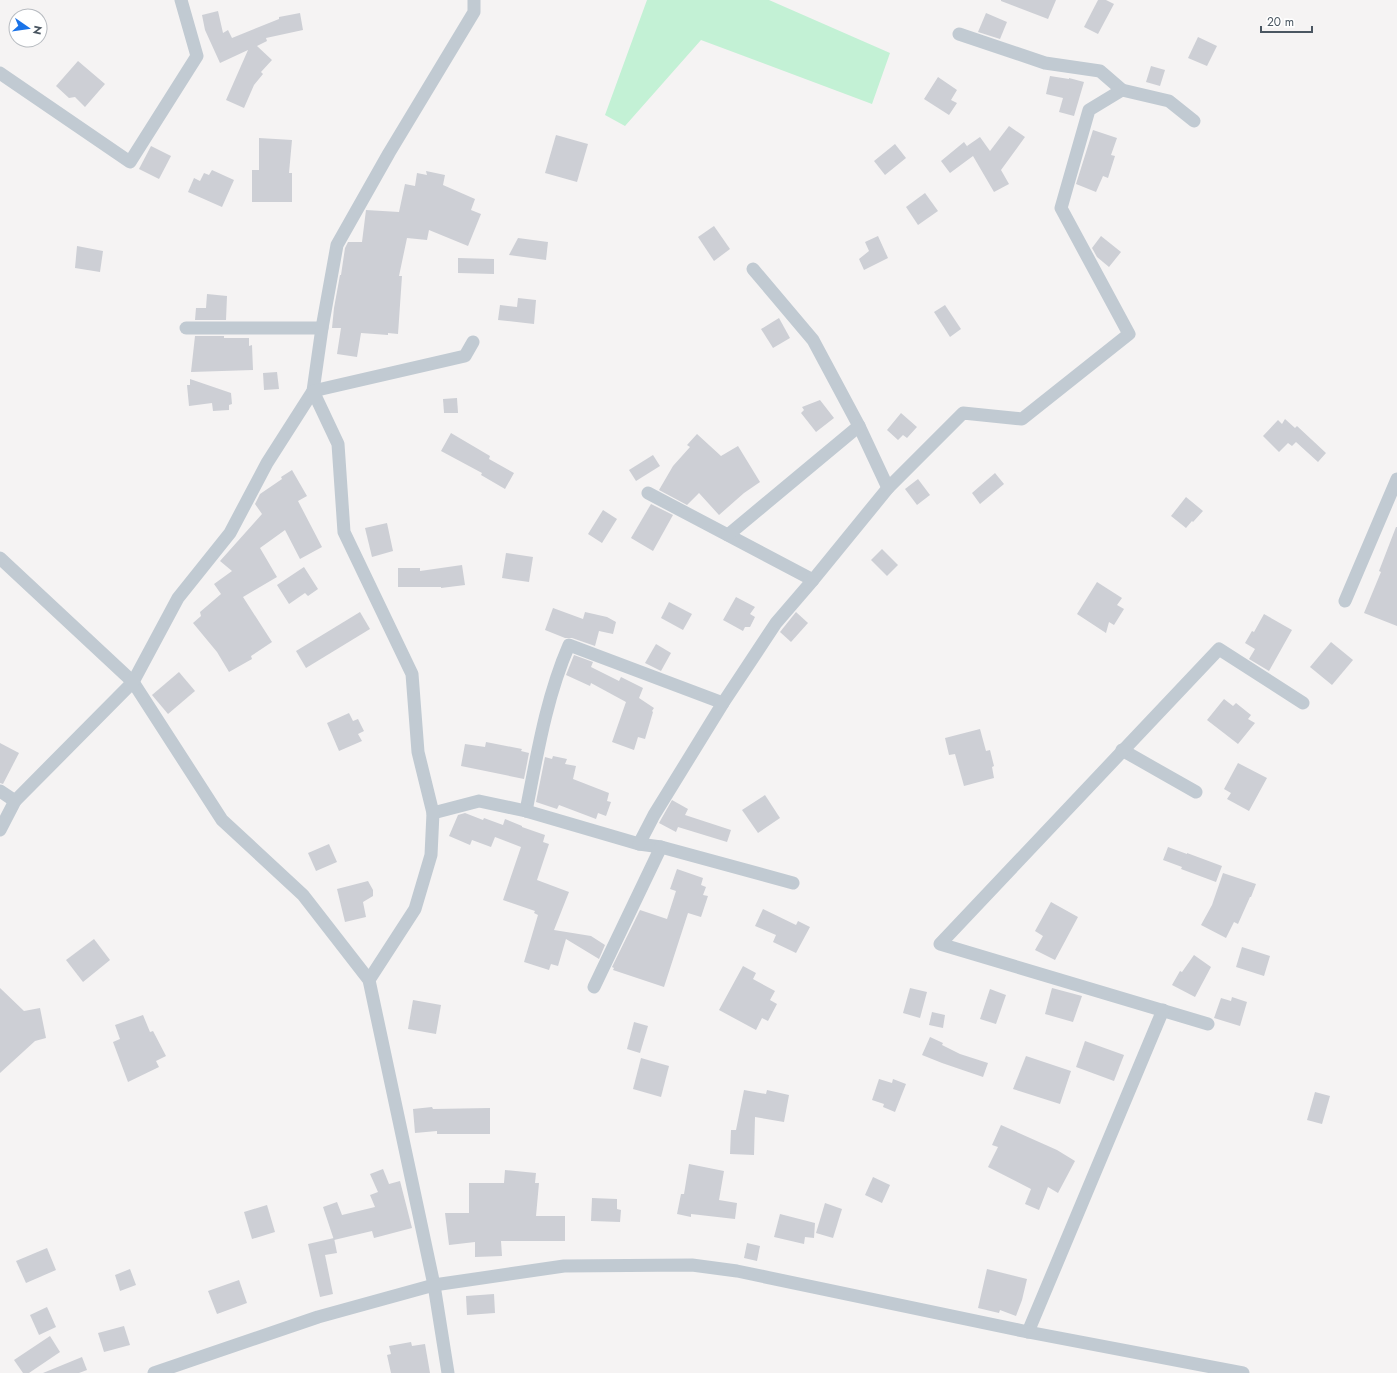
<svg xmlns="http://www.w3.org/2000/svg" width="1397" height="1373" font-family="Jost,sans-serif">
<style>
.green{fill:#c3f1d5}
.building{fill:#cdcfd5}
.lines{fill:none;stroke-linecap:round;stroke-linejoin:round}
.minor{stroke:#c1cad2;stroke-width:13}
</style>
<rect width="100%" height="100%" fill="#f5f3f3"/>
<!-- green -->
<path class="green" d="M 647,0 L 769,0 L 890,53 L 872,104 L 701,40 L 625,126 L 605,115 Z"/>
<!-- building -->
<g class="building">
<path d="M 1001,0 L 1056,0 L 1048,19 L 1001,1 Z"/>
<path d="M 1098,0 L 1106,0 L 1114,4 L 1098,34 L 1084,27 Z"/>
<path d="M 218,11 L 223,33 L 228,30 L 232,38 L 279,19 L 279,17 L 300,13 L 303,30 L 266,38 L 267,41 L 257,46 L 272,60 L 261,72 L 263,74 L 254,85 L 244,108 L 226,100 L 248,50 L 220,63 L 205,30 L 202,15 Z"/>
<path d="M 986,13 L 1007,22 L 1000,39 L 978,32 Z"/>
<path d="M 1198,37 L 1217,46 L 1207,66 L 1188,58 Z"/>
<path d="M 78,61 L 105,84 L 85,107 L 75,97 L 69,98 L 56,86 Z"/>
<path d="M 1151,66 L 1165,70 L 1160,86 L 1146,82 Z"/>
<path d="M 1050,76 L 1069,79 L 1069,78 L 1084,82 L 1074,116 L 1059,112 L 1063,98 L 1046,94 Z"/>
<path d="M 938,77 L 957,90 L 951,100 L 957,103 L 949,115 L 924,99 Z"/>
<path d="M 1009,126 L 1025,137 L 1001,170 L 1009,184 L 994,192 L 973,156 L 950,173 L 941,161 L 964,142 L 969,149 L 967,146 L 980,137 L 990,151 Z"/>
<path d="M 1093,130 L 1117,138 L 1111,155 L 1115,156 L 1108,178 L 1103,176 L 1096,192 L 1076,184 Z"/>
<path d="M 556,135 L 588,144 L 577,182 L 545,173 Z"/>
<path d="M 259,138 L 292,140 L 289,173 L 292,173 L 292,202 L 252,202 L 252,170 L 259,170 Z"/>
<path d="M 895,144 L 906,158 L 885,175 L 874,161 Z"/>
<path d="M 151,146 L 171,156 L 159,179 L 139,169 Z"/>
<path d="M 212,170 L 234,180 L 222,207 L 188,192 L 194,178 L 200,181 L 204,173 L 209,175 Z"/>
<path d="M 426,171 L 445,175 L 443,185 L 475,199 L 471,210 L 481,214 L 468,246 L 429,230 L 427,240 L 407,238 L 399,276 L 402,276 L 398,334 L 388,333 L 388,335 L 361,333 L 357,357 L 337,354 L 341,328 L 332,328 L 334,308 L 340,275 L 341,275 L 345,248 L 348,242 L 362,242 L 366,210 L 399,212 L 405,184 L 415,186 L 417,173 L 427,175 Z"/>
<path d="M 925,193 L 938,211 L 918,225 L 906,207 Z"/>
<path d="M 714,226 L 730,249 L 714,261 L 698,237 Z"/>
<path d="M 878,236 L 888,258 L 864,270 L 859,259 L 869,251 L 865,242 Z"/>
<path d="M 1101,236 L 1121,252 L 1109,267 L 1097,257 L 1092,248 Z"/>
<path d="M 518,238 L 548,242 L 546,260 L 509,255 Z"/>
<path d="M 77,246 L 103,251 L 100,272 L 75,268 Z"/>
<path d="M 458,258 L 494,259 L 494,274 L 458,273 Z"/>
<path d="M 207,294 L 227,296 L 226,320 L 195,320 L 196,308 L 206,308 Z"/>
<path d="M 518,298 L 536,300 L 534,324 L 498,320 L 500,305 L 517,307 Z"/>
<path d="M 945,305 L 961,329 L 950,337 L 934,312 Z"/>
<path d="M 779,318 L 790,338 L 773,348 L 761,329 Z"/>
<path d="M 195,336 L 224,336 L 224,338 L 249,338 L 249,346 L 252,345 L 253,370 L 191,372 Z"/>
<path d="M 277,372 L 279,389 L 264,390 L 263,373 Z"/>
<path d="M 190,379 L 231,393 L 232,404 L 229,405 L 229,410 L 213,411 L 212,403 L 189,406 L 187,385 L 190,385 Z"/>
<path d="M 457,398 L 458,413 L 444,413 L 443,399 Z"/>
<path d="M 820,400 L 834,418 L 816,432 L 801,413 L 804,410 L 802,407 Z"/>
<path d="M 901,413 L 917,427 L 907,438 L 903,435 L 898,440 L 887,430 Z"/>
<path d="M 1285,419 L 1295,428 L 1297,426 L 1326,453 L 1318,462 L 1296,442 L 1292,446 L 1288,443 L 1279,452 L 1263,436 L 1278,420 L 1282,424 Z"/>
<path d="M 451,433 L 490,456 L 489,459 L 514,473 L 505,489 L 481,475 L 482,473 L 441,451 Z"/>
<path d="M 697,434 L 721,456 L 738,446 L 760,482 L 744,493 L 719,515 L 699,493 L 687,505 L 659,490 L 673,466 L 690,447 L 687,445 Z"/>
<path d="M 653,455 L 660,466 L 636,481 L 629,470 Z"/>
<path d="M 292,470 L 307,496 L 298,501 L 322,547 L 300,559 L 285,530 L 260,548 L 277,577 L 243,597 L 272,642 L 251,656 L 252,659 L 229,672 L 217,652 L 193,623 L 201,616 L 200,612 L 221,594 L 214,584 L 232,571 L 220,561 L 262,514 L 255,504 L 260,494 L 282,479 L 281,477 Z"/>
<path d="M 995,473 L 1004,484 L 980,504 L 972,493 Z"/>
<path d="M 918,479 L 930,495 L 917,505 L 905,489 Z"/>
<path d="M 1186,497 L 1203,511 L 1193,522 L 1192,521 L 1186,528 L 1171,516 Z"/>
<path d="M 651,504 L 673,515 L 653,551 L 631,538 Z"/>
<path d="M 603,510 L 617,519 L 602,543 L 588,534 Z"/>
<path d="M 387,523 L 393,551 L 372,557 L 365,528 Z"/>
<path d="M 1396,527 L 1397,527 L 1397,626 L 1364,613 L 1381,572 L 1379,571 Z"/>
<path d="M 882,549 L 898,565 L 887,576 L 871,560 Z"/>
<path d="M 506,553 L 533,557 L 529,582 L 502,578 Z"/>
<path d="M 462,565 L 465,585 L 441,588 L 441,587 L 398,587 L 398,568 L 420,568 L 420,571 Z"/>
<path d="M 304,567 L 318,589 L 308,596 L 305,593 L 289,604 L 277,585 Z"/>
<path d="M 1097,582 L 1122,598 L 1117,605 L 1124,609 L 1114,625 L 1109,622 L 1106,633 L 1077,614 Z"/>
<path d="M 736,597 L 755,607 L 750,614 L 755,617 L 750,627 L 745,627 L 743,631 L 723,620 Z"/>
<path d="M 669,602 L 692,614 L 683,630 L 661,618 Z"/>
<path d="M 553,608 L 583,619 L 585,612 L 607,617 L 616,622 L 613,634 L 599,631 L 595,646 L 572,638 L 565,638 L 545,630 Z"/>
<path d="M 360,612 L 370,629 L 306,668 L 296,651 Z"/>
<path d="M 796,612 L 808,623 L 791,642 L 780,632 Z"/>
<path d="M 1264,614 L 1292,630 L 1269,671 L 1249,659 L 1255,649 L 1245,643 L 1252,631 L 1254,632 Z"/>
<path d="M 1331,642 L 1353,660 L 1332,685 L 1310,667 Z"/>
<path d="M 656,644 L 671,653 L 661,671 L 645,663 Z"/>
<path d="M 574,655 L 593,662 L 591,667 L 619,681 L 621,677 L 643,688 L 639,698 L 654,708 L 652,711 L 653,712 L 645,739 L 638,737 L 634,750 L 612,742 L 626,702 L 591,683 L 590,686 L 566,675 Z"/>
<path d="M 179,672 L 195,691 L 168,714 L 152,695 Z"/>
<path d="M 1224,699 L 1233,706 L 1236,703 L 1251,715 L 1248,719 L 1255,723 L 1238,744 L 1207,720 Z"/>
<path d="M 349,713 L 353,721 L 358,719 L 364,731 L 358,734 L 362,741 L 339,751 L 327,723 Z"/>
<path d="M 980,729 L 986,751 L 990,750 L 994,766 L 992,767 L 994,778 L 964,786 L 955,754 L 949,755 L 945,738 Z"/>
<path d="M 486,742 L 522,749 L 521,751 L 529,753 L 524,779 L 461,766 L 465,744 L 485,747 Z"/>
<path d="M 0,743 L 19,753 L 3,784 L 0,783 Z"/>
<path d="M 553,756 L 567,759 L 565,764 L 576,766 L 573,779 L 609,793 L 607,801 L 611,802 L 606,816 L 598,813 L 596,819 L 559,805 L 557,809 L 536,802 L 545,757 L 552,759 Z"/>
<path d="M 1238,763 L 1267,778 L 1249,811 L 1227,799 L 1231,793 L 1224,789 Z"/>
<path d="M 765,795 L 780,818 L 758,833 L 742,810 Z"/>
<path d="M 672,800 L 688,809 L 685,815 L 731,830 L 727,842 L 678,827 L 676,832 L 659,823 Z"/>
<path d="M 465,813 L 483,820 L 484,818 L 503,825 L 505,819 L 522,826 L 522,827 L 545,835 L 543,842 L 549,844 L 537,880 L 569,892 L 554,930 L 591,936 L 605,945 L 599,959 L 566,939 L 558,966 L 551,964 L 549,970 L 524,962 L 538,915 L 534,913 L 535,911 L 503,900 L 521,847 L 495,837 L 491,847 L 472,840 L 470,845 L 449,836 L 458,815 Z"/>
<path d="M 329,844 L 337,862 L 316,871 L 308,853 Z"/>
<path d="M 1168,847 L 1187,854 L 1187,853 L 1222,866 L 1216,882 L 1181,869 L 1182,867 L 1163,860 Z"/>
<path d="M 677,869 L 703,878 L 701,885 L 706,887 L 703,895 L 708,896 L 701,917 L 688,913 L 664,987 L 613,970 L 614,968 L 612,967 L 640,910 L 667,919 L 676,891 L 670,889 Z"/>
<path d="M 1223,873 L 1256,884 L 1251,897 L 1250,897 L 1238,924 L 1234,922 L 1226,938 L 1201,925 L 1212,905 Z"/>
<path d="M 368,881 L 373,890 L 373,896 L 363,902 L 366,917 L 345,922 L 337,889 Z"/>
<path d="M 1051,902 L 1078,917 L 1055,960 L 1035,950 L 1043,936 L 1035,931 Z"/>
<path d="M 763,909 L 796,925 L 798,921 L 810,927 L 796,953 L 773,942 L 776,935 L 755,926 Z"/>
<path d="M 94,939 L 110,960 L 83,982 L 66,960 Z"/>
<path d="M 1242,947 L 1270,956 L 1264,976 L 1236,967 Z"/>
<path d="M 1194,955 L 1211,967 L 1195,997 L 1172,985 L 1180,971 L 1182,972 Z"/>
<path d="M 743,966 L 756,973 L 753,979 L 775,991 L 770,1000 L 777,1004 L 768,1021 L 762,1018 L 756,1030 L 719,1010 Z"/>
<path d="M 0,988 L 24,1011 L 40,1008 L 46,1038 L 35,1041 L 0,1073 Z"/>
<path d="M 910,988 L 927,992 L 920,1018 L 903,1013 Z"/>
<path d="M 1052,988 L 1082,996 L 1073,1022 L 1045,1014 Z"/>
<path d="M 990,989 L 1006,995 L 996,1024 L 980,1019 Z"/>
<path d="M 1232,997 L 1247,1002 L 1240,1026 L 1214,1018 L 1221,998 L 1231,1001 Z"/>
<path d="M 413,1000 L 441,1005 L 436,1034 L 408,1029 Z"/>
<path d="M 932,1012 L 945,1015 L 943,1028 L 929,1025 Z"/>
<path d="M 143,1015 L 150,1032 L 153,1031 L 166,1056 L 156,1061 L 159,1067 L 128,1082 L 113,1042 L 120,1039 L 115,1025 Z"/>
<path d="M 634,1022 L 648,1026 L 640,1053 L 627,1049 Z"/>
<path d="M 930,1037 L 943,1043 L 942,1045 L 960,1054 L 988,1063 L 983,1077 L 942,1063 L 922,1055 Z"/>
<path d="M 1085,1041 L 1124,1055 L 1114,1081 L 1076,1067 Z"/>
<path d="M 1026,1056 L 1071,1071 L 1060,1104 L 1013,1089 Z"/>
<path d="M 641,1058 L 669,1066 L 661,1097 L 633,1089 Z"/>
<path d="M 879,1079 L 892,1083 L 893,1079 L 906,1084 L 895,1112 L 883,1107 L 884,1104 L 872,1100 Z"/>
<path d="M 744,1090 L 766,1094 L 767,1090 L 789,1095 L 784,1122 L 755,1117 L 754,1155 L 730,1154 L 731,1130 L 736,1130 Z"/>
<path d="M 1315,1092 L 1330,1096 L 1322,1124 L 1307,1120 Z"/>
<path d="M 432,1107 L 433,1109 L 490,1108 L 490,1134 L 437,1134 L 437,1131 L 415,1133 L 413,1109 Z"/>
<path d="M 1001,1125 L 1057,1150 L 1075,1161 L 1058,1193 L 1048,1187 L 1039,1210 L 1025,1204 L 1031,1189 L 988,1167 L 998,1147 L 992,1145 Z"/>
<path d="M 689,1164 L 724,1171 L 719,1200 L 737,1203 L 735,1219 L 691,1214 L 691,1217 L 677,1214 L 681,1194 L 684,1194 Z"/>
<path d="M 383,1169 L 389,1184 L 400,1181 L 412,1228 L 374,1238 L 372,1231 L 334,1240 L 323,1207 L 337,1202 L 342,1215 L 375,1207 L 370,1195 L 378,1192 L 370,1174 Z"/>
<path d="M 505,1170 L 536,1173 L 535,1183 L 539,1183 L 536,1216 L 565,1216 L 565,1241 L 501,1241 L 502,1256 L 475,1257 L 475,1242 L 449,1245 L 445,1213 L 469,1213 L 469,1183 L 504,1183 Z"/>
<path d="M 873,1177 L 890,1185 L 882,1203 L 865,1195 Z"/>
<path d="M 592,1198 L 617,1199 L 617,1209 L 621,1210 L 620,1222 L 591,1221 Z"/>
<path d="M 825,1203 L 842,1209 L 833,1238 L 816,1233 Z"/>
<path d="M 267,1205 L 275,1232 L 252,1239 L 244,1212 Z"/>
<path d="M 780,1214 L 815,1223 L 814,1238 L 805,1237 L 804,1244 L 774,1237 Z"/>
<path d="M 334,1238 L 337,1253 L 325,1255 L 333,1294 L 320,1297 L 308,1244 Z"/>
<path d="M 747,1243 L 760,1246 L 757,1261 L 744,1258 Z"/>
<path d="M 47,1248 L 56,1270 L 26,1283 L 16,1261 Z"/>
<path d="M 130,1269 L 136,1285 L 120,1291 L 115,1275 Z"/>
<path d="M 987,1269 L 1027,1279 L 1022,1300 L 1016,1316 L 1000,1310 L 999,1313 L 978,1308 Z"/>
<path d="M 239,1280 L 247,1303 L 217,1314 L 208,1291 Z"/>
<path d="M 494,1294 L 495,1313 L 467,1315 L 466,1296 Z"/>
<path d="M 47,1307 L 56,1327 L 39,1335 L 30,1315 Z"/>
<path d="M 124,1326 L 130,1345 L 104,1352 L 98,1333 Z"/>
<path d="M 50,1336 L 60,1352 L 29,1373 L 23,1373 L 14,1360 Z"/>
<path d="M 411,1342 L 412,1346 L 425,1344 L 430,1373 L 391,1373 L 387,1355 L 391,1354 L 389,1346 Z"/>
<path d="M 82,1357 L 87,1370 L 79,1373 L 43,1373 Z"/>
</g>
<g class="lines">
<!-- minor -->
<g class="minor">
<path d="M 959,34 L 1045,63 L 1100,71 L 1122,90 L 1169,101 L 1194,121"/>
<path d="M 0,73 L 130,162 L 197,56 L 181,0"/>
<path d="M 753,269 L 813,340 L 859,426 L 888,488"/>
<path d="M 186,328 L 322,328"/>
<path d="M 648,493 L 813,580"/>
<path d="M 728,535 L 859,426"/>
<path d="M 0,558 L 133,682 L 222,820 L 303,895 L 369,980 L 434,1285 L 448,1373"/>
<path d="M 1345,601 L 1397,479"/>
<path d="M 1122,750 L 1196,792"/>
<path d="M 0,791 L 15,801"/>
<path d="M 526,811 C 537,755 546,698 569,645 L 723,703"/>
<path d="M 433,813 L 479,801 L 526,811 L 639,844 L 661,847 L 793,883"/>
<path d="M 0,830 L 15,801 L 133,682 L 178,598 L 230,533 L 267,463 L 313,391 L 322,328 L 337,245 L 389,153 L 474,12 L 474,0"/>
<path d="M 639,844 L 654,815 L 723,703 L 776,623 L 813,580 L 888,488 L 963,413 L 1022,419 L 1129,334 L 1061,208 L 1089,110 L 1122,90"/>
<path d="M 369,980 L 415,909 L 431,855 L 433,813 L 418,752 L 412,674 L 344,532 L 338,444 L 313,391 L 465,356 L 473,342"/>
<path d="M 594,987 L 661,847"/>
<path d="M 1208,1024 L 940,944 L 1219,649 L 1303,703"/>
<path d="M 1028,1332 L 1163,1010"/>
<path d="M 154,1373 L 318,1317 L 434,1285 L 564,1266 L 692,1265 L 737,1271 L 1028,1332 L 1243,1373"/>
</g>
</g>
<!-- north arrow -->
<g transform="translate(28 28) rotate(103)"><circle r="19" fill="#ffffff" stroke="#b7bbc0"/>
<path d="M0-3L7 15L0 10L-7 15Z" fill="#1a73e8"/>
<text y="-6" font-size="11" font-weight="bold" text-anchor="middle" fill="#4a5661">N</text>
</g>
<!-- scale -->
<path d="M1261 26v6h51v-6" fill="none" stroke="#4a5661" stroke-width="2"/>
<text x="1267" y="26" font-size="12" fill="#4a5661" stroke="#ffffff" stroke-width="3" paint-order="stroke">20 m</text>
</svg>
